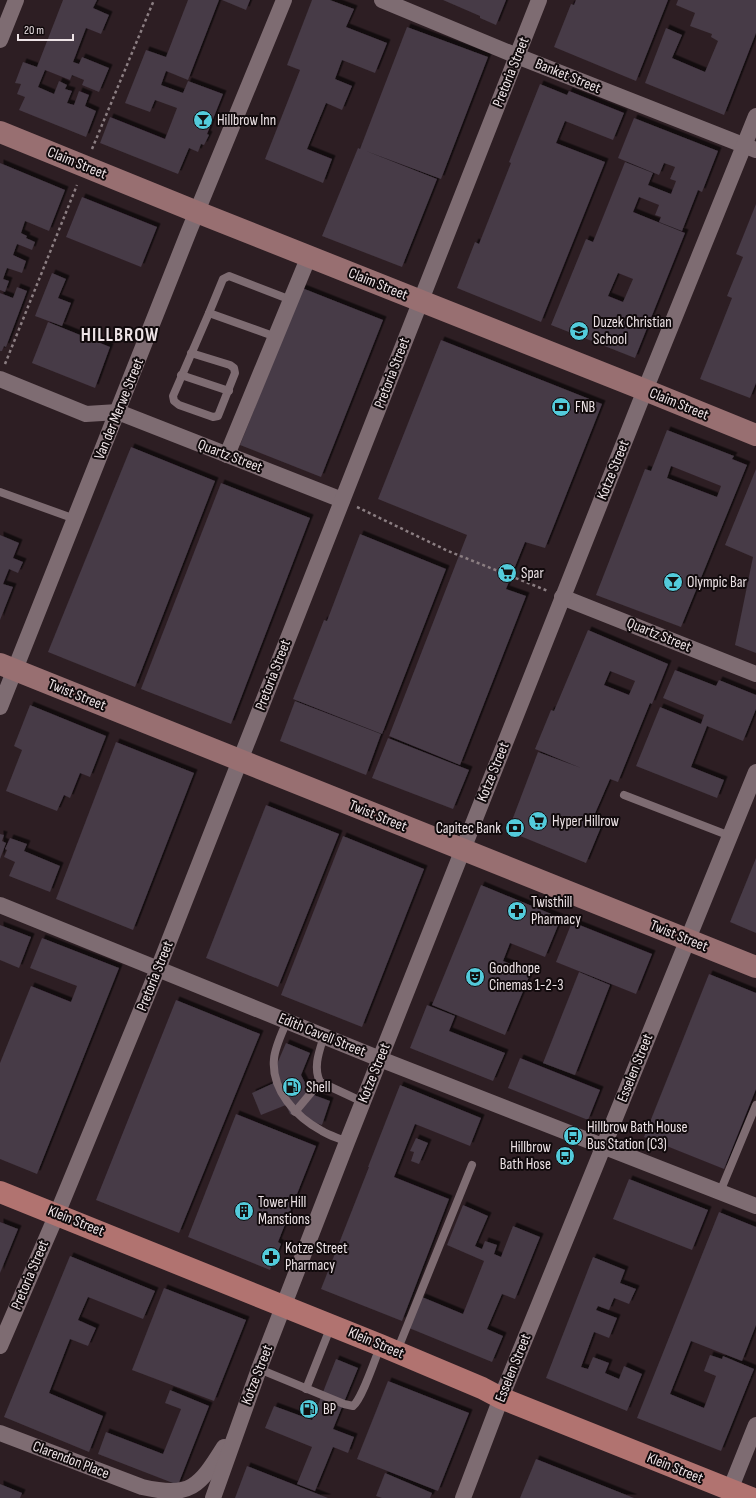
<svg xmlns="http://www.w3.org/2000/svg" width="756" height="1498" font-family="'Sofia Sans Condensed',sans-serif">
<style>
.building{fill:#463a46;fill-rule:evenodd;filter:url(#shadow)}
.lines{fill:none;stroke-linecap:round;stroke-linejoin:round}
.path{stroke:#8b7e82;stroke-width:2.5;stroke-dasharray:3 3;stroke-linecap:butt}
.lane{stroke:#7e6c72;stroke-width:8}
.street{stroke:#7e6c72;stroke-width:16}
.secondary{stroke:#986f71;stroke-width:22}
.primary{stroke:#b17370;stroke-width:22}
.labels{text-anchor:middle;dominant-baseline:central;stroke-width:4;stroke-linejoin:round;paint-order:stroke}
.street-label{font-size:15px;fill:#ede3e6;stroke:#110a0c}
.poi-label{font-size:15px;fill:#ede3e6;stroke:#110a0c;text-anchor:start}
.district-label{font-size:19px;font-weight:bold;letter-spacing:1px;fill:#ede3e6;stroke:#110a0c}
</style>
<defs>
<filter id="shadow"><feDropShadow dx="3.5" dy="-3.5" stdDeviation="0" flood-color="#0009"/></filter>
</defs>
<rect width="100%" height="100%" fill="#2d1e23"/>
<!-- building -->
<g class="building">
<path d="M 63,0 L 97,0 L 93,8 L 109,15 L 101,34 L 86,28 L 73,62 L 79,64 L 82,57 L 109,68 L 99,92 L 82,85 L 84,80 L 72,75 L 70,80 L 45,70 L 38,87 L 54,94 L 59,81 L 67,85 L 65,89 L 72,91 L 67,103 L 74,105 L 79,91 L 89,95 L 85,106 L 96,111 L 86,137 L 19,110 L 25,97 L 17,94 L 21,84 L 15,83 L 23,62 L 37,67 Z"/>
<path d="M 188,0 L 219,0 L 188,80 L 166,71 L 161,85 L 183,93 L 188,81 L 223,94 L 207,134 L 209,135 L 204,145 L 201,144 L 198,152 L 189,148 L 178,174 L 100,143 L 110,117 L 165,139 L 177,108 L 155,100 L 150,112 L 125,103 L 146,50 L 166,57 Z"/>
<path d="M 222,0 L 250,0 L 246,10 Z"/>
<path d="M 312,0 L 330,0 L 354,9 L 346,27 L 387,43 L 375,73 L 342,60 L 335,79 L 352,86 L 342,110 L 326,103 L 307,149 L 332,159 L 323,183 L 265,159 L 300,70 L 287,65 Z"/>
<path d="M 443,0 L 506,0 L 496,25 L 480,18 L 480,16 Z"/>
<path d="M 576,0 L 668,0 L 636,81 L 554,47 L 571,4 L 574,5 Z"/>
<path d="M 678,0 L 756,0 L 756,33 L 724,115 L 645,83 L 666,28 L 682,35 L 672,58 L 705,72 L 718,41 L 711,37 L 712,34 L 690,26 L 695,13 L 676,5 Z"/>
<path d="M 407,27 L 488,57 L 441,179 L 366,151 L 437,179 L 402,267 L 322,236 L 358,148 L 360,149 Z"/>
<path d="M 540,84 L 567,95 L 569,91 L 624,113 L 613,140 L 565,121 L 556,143 L 605,162 L 541,322 L 457,288 L 475,242 L 479,244 L 511,163 L 509,162 Z"/>
<path d="M 634,118 L 718,151 L 702,192 L 698,190 L 682,231 L 659,222 L 661,217 L 655,215 L 659,205 L 639,197 L 633,212 L 685,233 L 635,358 L 551,325 L 586,239 L 593,242 L 625,162 L 653,173 L 648,185 L 671,194 L 676,181 L 670,179 L 675,167 L 664,163 L 659,175 L 618,158 ZM 618,273 L 633,279 L 623,302 L 608,296 Z"/>
<path d="M 0,163 L 65,190 L 49,231 L 25,221 L 21,233 L 27,236 L 26,238 L 35,242 L 32,250 L 17,244 L 13,255 L 26,261 L 22,273 L 7,268 L 3,279 L 9,281 L 5,292 L 0,290 Z"/>
<path d="M 82,197 L 157,227 L 141,267 L 66,237 Z"/>
<path d="M 756,204 L 756,383 L 750,398 L 700,379 L 732,298 L 727,296 L 743,257 L 736,254 Z"/>
<path d="M 52,273 L 66,279 L 58,298 L 71,303 L 62,326 L 35,316 Z"/>
<path d="M 17,287 L 27,291 L 6,347 L 4,346 L 2,351 L 0,351 L 0,293 L 13,298 Z"/>
<path d="M 302,288 L 383,320 L 321,477 L 240,445 Z"/>
<path d="M 48,322 L 110,347 L 95,388 L 32,363 Z"/>
<path d="M 441,340 L 602,404 L 545,548 L 525,542 L 506,589 L 526,596 L 460,765 L 389,736 L 467,535 L 378,499 Z"/>
<path d="M 667,430 L 734,456 L 732,459 L 747,465 L 681,627 L 596,595 L 645,469 L 651,471 ZM 671,466 L 721,486 L 717,497 L 667,478 Z"/>
<path d="M 131,447 L 215,481 L 135,687 L 48,652 Z"/>
<path d="M 756,469 L 756,653 L 735,645 L 753,557 L 725,545 Z"/>
<path d="M 221,483 L 310,518 L 231,724 L 141,689 Z"/>
<path d="M 360,534 L 446,569 L 382,734 L 293,699 L 324,620 L 327,621 Z"/>
<path d="M 0,535 L 19,543 L 13,558 L 23,562 L 18,573 L 9,569 L 3,584 L 13,587 L 0,620 Z"/>
<path d="M 588,630 L 668,664 L 652,704 L 650,703 L 618,782 L 610,779 L 593,818 L 603,822 L 586,863 L 508,831 L 538,752 L 581,768 L 535,749 L 551,710 L 554,711 ZM 610,671 L 635,681 L 629,695 L 604,685 Z"/>
<path d="M 675,670 L 716,686 L 719,680 L 756,695 L 756,709 L 743,741 L 707,726 L 691,767 L 724,780 L 717,798 L 636,766 L 660,707 L 701,724 L 704,715 L 663,698 Z"/>
<path d="M 295,701 L 381,734 L 366,775 L 280,741 Z"/>
<path d="M 30,705 L 106,736 L 90,777 L 80,773 L 70,798 L 64,795 L 57,811 L 6,791 L 22,750 L 14,746 Z"/>
<path d="M 388,738 L 469,770 L 453,809 L 372,778 Z"/>
<path d="M 116,742 L 194,773 L 133,930 L 56,899 Z"/>
<path d="M 266,805 L 339,834 L 278,987 L 206,958 Z"/>
<path d="M 0,834 L 4,835 L 2,841 L 6,843 L 0,859 Z"/>
<path d="M 343,836 L 424,869 L 362,1027 L 281,995 Z"/>
<path d="M 10,838 L 27,844 L 24,851 L 60,866 L 50,892 L 9,876 L 15,862 L 4,857 L 7,850 L 5,849 Z"/>
<path d="M 756,858 L 756,933 L 730,922 Z"/>
<path d="M 481,885 L 561,918 L 545,957 L 510,943 L 503,961 L 531,972 L 505,1035 L 432,1005 Z"/>
<path d="M 572,922 L 652,954 L 636,994 L 556,962 Z"/>
<path d="M 0,925 L 31,937 L 19,968 L 0,960 Z"/>
<path d="M 42,938 L 119,968 L 37,1174 L 0,1159 L 0,1063 L 31,986 L 71,1002 L 77,986 L 30,968 Z"/>
<path d="M 579,972 L 610,985 L 575,1075 L 543,1063 Z"/>
<path d="M 709,974 L 756,993 L 756,1089 L 724,1169 L 644,1137 Z"/>
<path d="M 176,1000 L 260,1034 L 179,1233 L 96,1200 Z"/>
<path d="M 427,1005 L 455,1016 L 449,1031 L 505,1053 L 493,1081 L 410,1048 Z"/>
<path d="M 286,1043 L 310,1053 L 301,1075 L 311,1094 L 330,1101 L 322,1125 L 290,1114 L 286,1105 L 261,1115 L 252,1093 L 276,1082 L 274,1071 Z"/>
<path d="M 520,1058 L 600,1090 L 588,1120 L 508,1088 Z"/>
<path d="M 400,1085 L 481,1118 L 470,1146 L 415,1124 L 394,1177 L 449,1199 L 402,1321 L 321,1289 L 369,1167 L 368,1167 Z"/>
<path d="M 236,1114 L 316,1146 L 278,1242 L 281,1244 L 270,1270 L 188,1237 Z"/>
<path d="M 416,1138 L 428,1143 L 419,1164 L 411,1161 L 414,1152 L 410,1151 Z"/>
<path d="M 629,1179 L 708,1210 L 692,1250 L 613,1219 Z"/>
<path d="M 463,1205 L 488,1216 L 475,1246 L 482,1249 L 485,1241 L 497,1245 L 494,1254 L 501,1257 L 513,1226 L 540,1237 L 515,1299 L 502,1294 L 487,1329 L 503,1336 L 492,1362 L 409,1328 L 422,1297 L 463,1314 L 484,1261 L 447,1245 Z"/>
<path d="M 719,1212 L 756,1227 L 756,1325 L 742,1361 L 691,1341 L 670,1394 L 704,1408 L 716,1376 L 704,1371 L 710,1355 L 722,1359 L 723,1356 L 754,1369 L 721,1451 L 637,1418 Z"/>
<path d="M 0,1222 L 18,1229 L 0,1273 Z"/>
<path d="M 70,1256 L 155,1291 L 143,1319 L 88,1297 L 78,1320 L 96,1328 L 88,1346 L 70,1339 L 49,1393 L 103,1416 L 89,1452 L 4,1417 Z"/>
<path d="M 593,1257 L 625,1270 L 620,1283 L 636,1289 L 629,1304 L 614,1298 L 609,1310 L 598,1306 L 596,1310 L 617,1318 L 609,1338 L 594,1332 L 581,1367 L 588,1369 L 593,1357 L 609,1363 L 605,1373 L 619,1379 L 624,1366 L 642,1374 L 627,1411 L 546,1378 Z"/>
<path d="M 164,1288 L 246,1320 L 214,1401 L 132,1370 Z"/>
<path d="M 336,1359 L 358,1368 L 333,1429 L 354,1437 L 348,1453 L 333,1447 L 315,1491 L 297,1484 L 312,1447 L 265,1428 L 274,1406 L 312,1420 Z"/>
<path d="M 388,1381 L 469,1413 L 438,1491 L 357,1459 Z"/>
<path d="M 170,1390 L 209,1406 L 178,1485 L 98,1454 L 106,1432 L 163,1454 L 181,1409 L 165,1403 Z"/>
<path d="M 536,1459 L 634,1498 L 520,1498 Z"/>
<path d="M 247,1466 L 328,1498 L 235,1498 Z"/>
<path d="M 385,1473 L 432,1493 L 430,1498 L 382,1498 L 376,1496 Z"/>
<path d="M 0,1484 L 22,1493 L 20,1498 L 0,1498 Z"/>
</g>
<g class="lines">
<!-- path -->
<g class="path">
<path d="M 92,149 L 154,0"/>
<path d="M 5,364 L 77,185"/>
<path d="M 357,507 L 448,551 L 548,591"/>
</g>
<!-- lane -->
<g class="lane">
<path d="M 276,337 L 209,313 L 223,279 L 229,276 L 291,300"/>
<path d="M 191,353 L 230,365 L 234,368 L 235,373 L 218,416 L 213,417 L 179,405 L 174,401 L 173,396 L 209,313"/>
<path d="M 181,375 L 229,391"/>
<path d="M 0,492 L 75,519"/>
<path d="M 624,795 L 730,836"/>
<path d="M 287,1021 C 282,1033 275,1047 274,1059 C 271,1090 296,1117 322,1131 C 330,1136 339,1138 347,1142"/>
<path d="M 324,1036 C 319,1052 313,1067 320,1082 L 363,1102"/>
<path d="M 295,1112 L 320,1082"/>
<path d="M 720,1192 L 756,1105"/>
<path d="M 397,1351 L 472,1165"/>
<path d="M 259,1369 L 344,1404 L 353,1406 C 362,1399 375,1359 380,1347"/>
<path d="M 306,1389 L 331,1326"/>
</g>
<!-- street -->
<g class="street">
<path d="M 382,0 L 517,56 L 756,150"/>
<path d="M 0,40 L 16,0"/>
<path d="M 0,379 L 86,414 L 118,412 L 342,500"/>
<path d="M 227,455 L 309,256"/>
<path d="M 562,597 L 756,674"/>
<path d="M 0,707 L 189,231 L 284,0"/>
<path d="M 0,905 L 380,1059 L 756,1206"/>
<path d="M 0,1346 L 57,1214 L 158,969 L 539,0"/>
<path d="M 0,1433 L 142,1487 C 191,1498 199,1487 224,1447"/>
<path d="M 730,1490 L 756,1425"/>
<path d="M 213,1498 L 259,1369 L 347,1142 L 639,405 L 756,116"/>
<path d="M 463,1498 L 501,1398 L 756,772"/>
</g>
<!-- secondary -->
<g class="secondary">
<path d="M 0,132 L 197,212 L 645,390 L 756,435"/>
<path d="M 0,664 L 756,967"/>
</g>
<!-- primary -->
<path class="primary" d="M 0,1192 L 380,1345 L 482,1388 L 501,1398 L 751,1498"/>
</g>
<!-- icons -->
<defs>
<g id="bar-disc" transform="scale(1)"><circle r="9.5" fill="#53cbdb" stroke="#110a0c"/><path d="M-6-5H6L.8 .8V4.5H3.5V6h-7V4.5H-.8V.8Z" fill="#111"/></g>
<g id="school-disc" transform="scale(1)"><circle r="9.5" fill="#53cbdb" stroke="#110a0c"/><path d="M0-5L7-2L0 1L-7-2ZM-4 1L0 2.5L4 1V4Q0 6-4 4Z" fill="#111"/></g>
<g id="bank-disc" transform="scale(1)"><circle r="9.5" fill="#53cbdb" stroke="#110a0c"/><path d="M-6-4H6V4H-6ZM0-2.3a2.3 2.3 0 1 0 0 4.6a2.3 2.3 0 1 0 0-4.6Z" fill="#111"/></g>
<g id="supermarket-disc" transform="scale(1)"><circle r="9.5" fill="#53cbdb" stroke="#110a0c"/><path d="M-6-5.5h2.5l.6 2H6L4.5 2H-2.5L-4.4-4H-6ZM-1.5 3.2a1.3 1.3 0 1 0 .1 0ZM3 3.2a1.3 1.3 0 1 0 .1 0Z" fill="#111"/></g>
<g id="pharmacy-disc" transform="scale(1)"><circle r="9.5" fill="#53cbdb" stroke="#110a0c"/><path d="M-2-6h4v4h4v4h-4v4h-4v-4h-4v-4h4Z" fill="#111"/></g>
<g id="theatre-disc" transform="scale(1)"><circle r="9.5" fill="#53cbdb" stroke="#110a0c"/><path d="M-5-5.5Q0-4 5-5.5V0Q5 5 0 6Q-5 5-5 0ZM-3.3-2.5H-1v1.5H-3.3ZM1-2.5H3.3v1.5H1ZM-2.8 1Q0 5.5 2.8 1Z" fill="#111"/></g>
<g id="fuel-disc" transform="scale(1)"><circle r="9.5" fill="#53cbdb" stroke="#110a0c"/><path d="M-5.5-6h7V0h2V4h1.3V-2.5L3-4.5l.8-.8L6-3V5H2.5V1h-1V6h-7ZM-4.2-4.7v3.2H.2V-4.7Z" fill="#111"/></g>
<g id="bus-disc" transform="scale(1)"><circle r="9.5" fill="#53cbdb" stroke="#110a0c"/><path d="M-5-6H5V4H4V6H2V4H-2V6H-4V4H-5ZM-3.5-4V0h7V-4ZM-3.5 1.2v1.5H-2V1.2ZM2 1.2v1.5H3.5V1.2Z" fill="#111"/></g>
<g id="building-disc" transform="scale(1)"><circle r="9.5" fill="#53cbdb" stroke="#110a0c"/><path d="M-4-6H4V6H1V3H-1V6H-4ZM-2.5-4.3h1.7v1.8h-1.7ZM.8-4.3h1.7v1.8H.8ZM-2.5-1h1.7V.8h-1.7ZM.8-1h1.7V.8H.8Z" fill="#111"/></g>
</defs>
<g fill-rule="evenodd">
<use href="#bar-disc" x="203" y="120"/>
<use href="#school-disc" x="579" y="331"/>
<use href="#bank-disc" x="561" y="407"/>
<use href="#supermarket-disc" x="507" y="573"/>
<use href="#bar-disc" x="673" y="582"/>
<use href="#supermarket-disc" x="538" y="821"/>
<use href="#bank-disc" x="515" y="828"/>
<use href="#pharmacy-disc" x="517" y="911"/>
<use href="#theatre-disc" x="475" y="977"/>
<use href="#fuel-disc" x="292" y="1087"/>
<use href="#bus-disc" x="573" y="1136"/>
<use href="#bus-disc" x="565" y="1156"/>
<use href="#building-disc" x="244" y="1211"/>
<use href="#pharmacy-disc" x="271" y="1257"/>
<use href="#fuel-disc" x="309" y="1409"/>
</g>
<g class="labels">
<!-- street labels -->
<g class="street-label">
<text transform="translate(511 72) rotate(-68)">Pretoria Street</text>
<text transform="translate(568 76) rotate(22)">Banket Street</text>
<text transform="translate(77 163) rotate(22)">Claim Street</text>
<text transform="translate(378 284) rotate(22)">Claim Street</text>
<text transform="translate(392 373) rotate(-69)">Pretoria Street</text>
<text transform="translate(679 404) rotate(22)">Claim Street</text>
<text transform="translate(119 409) rotate(-68)">Van der Merwe Street</text>
<text transform="translate(230 456) rotate(21)">Quartz Street</text>
<text transform="translate(613 470) rotate(-68)">Kotze Street</text>
<text transform="translate(659 635) rotate(22)">Quartz Street</text>
<text transform="translate(273 675) rotate(-69)">Pretoria Street</text>
<text transform="translate(77 695) rotate(22)">Twist Street</text>
<text transform="translate(493 772) rotate(-68)">Kotze Street</text>
<text transform="translate(378 816) rotate(22)">Twist Street</text>
<text transform="translate(679 936) rotate(22)">Twist Street</text>
<text transform="translate(155 976) rotate(-68)">Pretoria Street</text>
<text transform="translate(322 1035) rotate(22)">Edith Cavell Street</text>
<text transform="translate(635 1068) rotate(-68)">Esselen Street</text>
<text transform="translate(374 1073) rotate(-68)">Kotze Street</text>
<text transform="translate(76 1221) rotate(22)">Klein Street</text>
<text transform="translate(30 1275) rotate(-67)">Pretoria Street</text>
<text transform="translate(376 1343) rotate(23)">Klein Street</text>
<text transform="translate(513 1368) rotate(-68)">Esselen Street</text>
<text transform="translate(257 1375) rotate(-69)">Kotze Street</text>
<text transform="translate(71 1460) rotate(21)">Clarendon Place</text>
<text transform="translate(675 1468) rotate(22)">Klein Street</text>
</g>
<!-- poi labels -->
<g class="poi-label">
<text x="217" y="120">Hillbrow Inn</text>
<text x="593" y="322">Duzek Christian<tspan x="593" dy="17">School</tspan></text>
<text x="575" y="407">FNB</text>
<text x="521" y="573">Spar</text>
<text x="687" y="582">Olympic Bar</text>
<text x="552" y="821">Hyper Hillrow</text>
<text x="501" y="828" text-anchor="end">Capitec Bank</text>
<text x="531" y="902">Twisthill<tspan x="531" dy="17">Pharmacy</tspan></text>
<text x="489" y="968">Goodhope<tspan x="489" dy="17">Cinemas 1-2-3</tspan></text>
<text x="306" y="1087">Shell</text>
<text x="587" y="1127">Hillbrow Bath House<tspan x="587" dy="17">Bus Station (C3)</tspan></text>
<text x="551" y="1147" text-anchor="end">Hillbrow<tspan x="551" dy="17">Bath Hose</tspan></text>
<text x="258" y="1202">Tower Hill<tspan x="258" dy="17">Manstions</tspan></text>
<text x="285" y="1248">Kotze Street<tspan x="285" dy="17">Pharmacy</tspan></text>
<text x="323" y="1409">BP</text>
</g>
<!-- district labels -->
<g class="district-label">
<text x="120" y="335">HILLBROW</text>
</g>
</g>
<!-- scale -->
<path d="M18 34v6h55v-6" fill="none" stroke="#ede3e6" stroke-width="2"/>
<text x="24" y="34" font-size="12" fill="#ede3e6" stroke="#110a0c" stroke-width="3" paint-order="stroke">20 m</text>
</svg>
